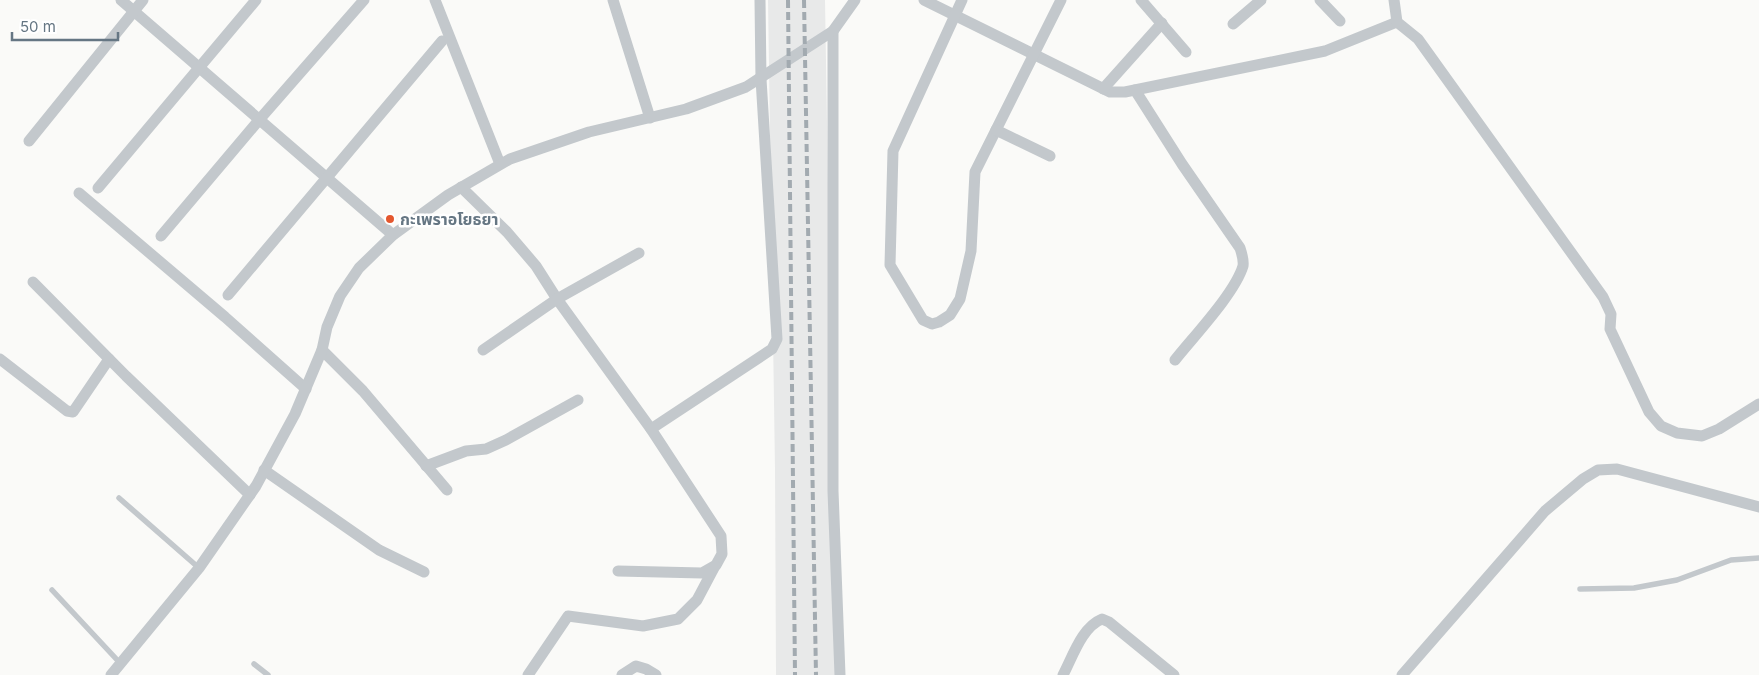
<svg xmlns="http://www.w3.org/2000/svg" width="1759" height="675" font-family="Inter,'Noto Sans Thai',sans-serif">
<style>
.built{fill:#e8e9e9}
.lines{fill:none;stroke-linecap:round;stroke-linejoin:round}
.service{stroke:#c3c8cc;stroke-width:5.5}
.minor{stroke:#c3c8cc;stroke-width:11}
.rail{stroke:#a2aab0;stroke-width:4;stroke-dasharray:8 4;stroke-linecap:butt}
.poi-dot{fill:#e4572e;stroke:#fff;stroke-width:2}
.labels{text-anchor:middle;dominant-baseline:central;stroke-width:5;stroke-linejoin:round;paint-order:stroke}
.poi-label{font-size:16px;font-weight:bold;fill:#657683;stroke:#fff;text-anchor:start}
</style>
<rect width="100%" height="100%" fill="#fafaf8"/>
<!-- built -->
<path class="built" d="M 768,0 L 825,0 L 836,675 L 776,675 L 775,469 Z"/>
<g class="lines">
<!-- service -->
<g class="service">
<path d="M 119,498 L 199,568"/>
<path d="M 1580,589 L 1634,588 L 1677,580 L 1731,560 L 1759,558"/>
<path d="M 52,590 L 120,663"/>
<path d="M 254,664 L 268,675"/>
</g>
<!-- minor -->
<g class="minor">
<path d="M 121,0 L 393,235"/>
<path d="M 435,0 L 500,164"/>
<path d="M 613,0 L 650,118"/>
<path d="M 924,0 L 1110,92 L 1125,92 L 1325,51 L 1397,22"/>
<path d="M 962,0 L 893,151 L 890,265 L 923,320 L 932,324 L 939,322 L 950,315 L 960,299 L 971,251 L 975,172 L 1061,0"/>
<path d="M 1141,0 L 1186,52"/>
<path d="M 1320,0 L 1340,21"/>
<path d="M 1394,0 L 1397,22 L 1418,39 L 1603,297 L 1611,314 L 1610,329 L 1649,412 L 1661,426 L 1677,433 L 1702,436 L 1719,429 L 1759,404"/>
<path d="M 1233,24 L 1261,0"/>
<path d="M 833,31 L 833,491 L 840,675"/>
<path d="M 1103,89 L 1162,23"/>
<path d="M 1135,90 L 1182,164 L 1240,248 C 1242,254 1244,260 1243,266 C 1235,293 1194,336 1175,360"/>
<path d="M 996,130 L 1050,156"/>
<path d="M 29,141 L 143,0"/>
<path d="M 461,187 L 507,232 L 536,266 L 557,299 L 651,429 L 721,536 L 722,554 L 716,565 L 702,573 L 618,571"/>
<path d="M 98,188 L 256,0"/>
<path d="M 79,193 L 225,317 L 306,389"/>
<path d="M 161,236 L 259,120 L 364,0"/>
<path d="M 33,282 L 126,376 L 250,495"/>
<path d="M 228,295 L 442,41"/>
<path d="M 322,350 L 363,391 L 447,490"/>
<path d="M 483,350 L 557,299 L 639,253"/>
<path d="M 0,359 L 67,411 L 73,412 L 109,359"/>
<path d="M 651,429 L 772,349 L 777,339 L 761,79 L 760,0"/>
<path d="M 426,466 L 466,451 L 486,449 L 506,440 L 578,400"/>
<path d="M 264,470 L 379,550 L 424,572"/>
<path d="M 111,675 L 199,568 L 256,486 L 295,414 L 322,350 L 327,327 L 340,296 L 359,268 L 393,235 L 448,195 L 510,159 L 589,132 L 686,109 L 746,87 L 833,31 L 855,0"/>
<path d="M 528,675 L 568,616 L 643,626 L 678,619 L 697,600 L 715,566"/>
<path d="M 622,675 L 636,666 L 646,669 L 656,675"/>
<path d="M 1063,675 C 1073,656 1082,627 1102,619 L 1109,622 L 1174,675"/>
<path d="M 1402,675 L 1545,511 L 1583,479 L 1598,470 L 1617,469 L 1759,507"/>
</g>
<!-- rail -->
<g class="rail">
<path d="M 788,0 L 795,675"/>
<path d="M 804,0 L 816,675"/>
</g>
</g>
<!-- markers -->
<circle class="poi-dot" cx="390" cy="219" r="5"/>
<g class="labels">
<!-- poi labels -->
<g class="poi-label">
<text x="400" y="219">กะเพราอโยธยา</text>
</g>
</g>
<!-- scale -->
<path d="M12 32v8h106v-8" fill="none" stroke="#657683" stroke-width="2.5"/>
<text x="20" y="32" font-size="15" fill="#657683" stroke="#ffffff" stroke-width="4" paint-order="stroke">50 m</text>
</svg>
